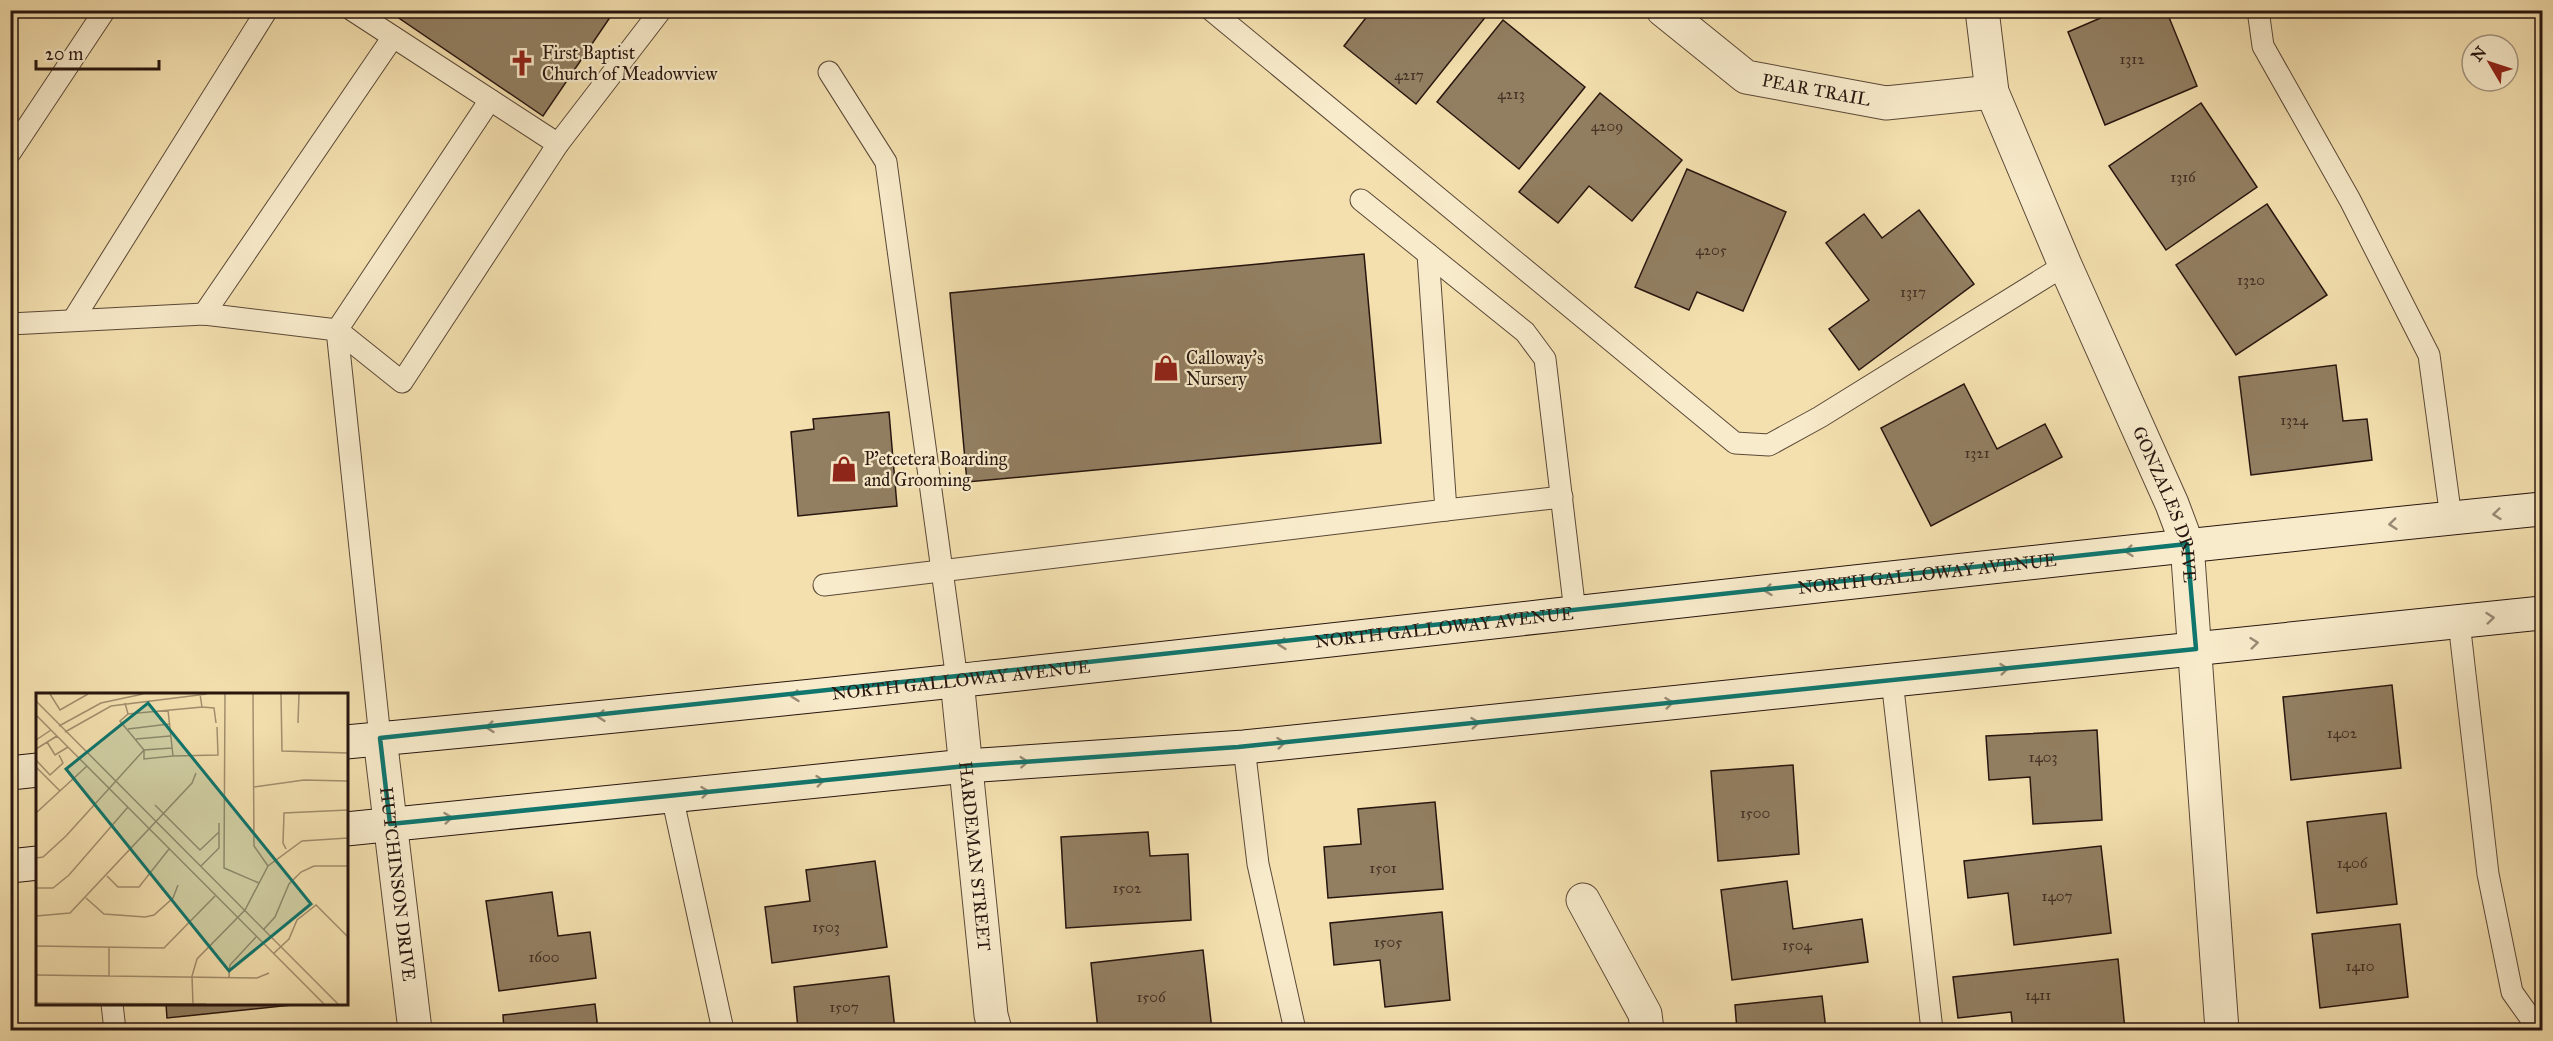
<svg xmlns="http://www.w3.org/2000/svg" width="2553" height="1041" font-family="'IM FELL Great Primer',serif">
<style>
.building{fill:#927f62;stroke:#27150f;stroke-width:1.5}
.lines{fill:none;stroke-linecap:round;stroke-linejoin:round}
.lane-casing{stroke:#5a4837;stroke-width:23}
.street-casing{stroke:#5a4837;stroke-width:35}
.secondary-casing{stroke:#27150f;stroke-width:35}
.lane{stroke:#f8ebcb;stroke-width:21}
.street{stroke:#f8ebcb;stroke-width:33}
.secondary{stroke:#f8ebcb;stroke-width:33}
.oneway{stroke:#9a8b76}
.marked{fill:none;stroke:#0f766e;stroke-width:4.5;stroke-linejoin:round}
.labels{text-anchor:middle;dominant-baseline:central;stroke-width:4.5;stroke-linejoin:round;paint-order:stroke}
.number-label{font-size:15px;fill:#423024}
.poi-label{font-size:18px;fill:#27150f;stroke:#f8ebcb;text-anchor:start}
.street-label{font-size:18px;fill:#27150f;stroke:#f8ebcb}
.inset-road{fill:none;stroke:#a28f6f;stroke-width:1.5}
.view{fill:#0f766e;fill-opacity:0.15;stroke:#0f766e;stroke-width:3}
.inset-edge{fill:none;stroke:#27150f;stroke-width:3}
</style>
<rect width="100%" height="100%" fill="#f4e0af"/>
<filter id="stains"><feTurbulence type="fractalNoise" baseFrequency=".00333" numOctaves="4"/><feColorMatrix values="0 0 0 0 .2 0 0 0 0 .09 0 0 0 0 .02 0 0 0 .5 -.17"/></filter>
<radialGradient id="worn" r=".72"><stop offset=".6" stop-color="#630" stop-opacity="0"/><stop offset="1" stop-color="#630" stop-opacity=".3"/></radialGradient>
<!-- building -->
<g class="building">
<path d="M 387,10 L 615,10 L 543,116 Z"/>
<path d="M 1372,10 L 1491,10 L 1416,104 L 1344,46 Z"/>
<path d="M 2119,10 L 2166,10 L 2197,86 L 2105,125 L 2068,32 Z"/>
<path d="M 1503,20 L 1585,87 L 1519,169 L 1437,102 Z"/>
<path d="M 1600,93 L 1682,160 L 1632,221 L 1589,186 L 1558,223 L 1519,192 Z"/>
<path d="M 2201,103 L 2257,187 L 2166,250 L 2109,166 Z"/>
<path d="M 1687,169 L 1786,212 L 1743,311 L 1697,292 L 1689,310 L 1635,287 Z"/>
<path d="M 2267,204 L 2327,295 L 2236,355 L 2176,265 Z"/>
<path d="M 1919,210 L 1974,284 L 1859,370 L 1829,329 L 1869,300 L 1826,243 L 1864,214 L 1882,238 Z"/>
<path d="M 1364,254 L 1381,443 L 967,482 L 950,293 Z"/>
<path d="M 2336,365 L 2343,421 L 2367,419 L 2372,460 L 2251,475 L 2239,377 Z"/>
<path d="M 1964,384 L 1997,449 L 2045,424 L 2062,457 L 1931,526 L 1881,428 Z"/>
<path d="M 889,412 L 897,506 L 798,516 L 791,432 L 814,429 L 813,419 Z"/>
<path d="M 2392,685 L 2401,768 L 2291,780 L 2283,697 Z"/>
<path d="M 2097,730 L 2102,820 L 2033,824 L 2030,777 L 1989,780 L 1986,736 Z"/>
<path d="M 1793,765 L 1799,854 L 1718,861 L 1711,771 Z"/>
<path d="M 1435,802 L 1443,889 L 1328,898 L 1324,847 L 1361,844 L 1358,809 Z"/>
<path d="M 2386,813 L 2397,904 L 2317,913 L 2307,822 Z"/>
<path d="M 1148,832 L 1150,856 L 1188,854 L 1191,920 L 1066,928 L 1061,837 Z"/>
<path d="M 2101,846 L 2111,933 L 2014,945 L 2008,893 L 1968,898 L 1964,861 Z"/>
<path d="M 875,861 L 887,947 L 772,963 L 765,907 L 810,901 L 806,870 Z"/>
<path d="M 1787,881 L 1793,929 L 1862,919 L 1868,962 L 1732,980 L 1721,890 Z"/>
<path d="M 552,892 L 558,936 L 590,932 L 596,978 L 499,991 L 486,901 Z"/>
<path d="M 1442,912 L 1450,1000 L 1385,1007 L 1380,960 L 1334,965 L 1330,923 Z"/>
<path d="M 2400,924 L 2408,997 L 2320,1008 L 2312,934 Z"/>
<path d="M 1203,950 L 1212,1030 L 1098,1030 L 1091,963 Z"/>
<path d="M 2118,959 L 2125,1030 L 2013,1030 L 2011,1012 L 1958,1018 L 1953,977 Z"/>
<path d="M 889,976 L 895,1030 L 814,1030 L 813,1027 L 798,1029 L 794,987 Z"/>
<path d="M 1822,996 L 1826,1030 L 1737,1030 L 1735,1005 Z"/>
<path d="M 166,1004 L 301,1004 L 167,1018 Z"/>
<path d="M 595,1004 L 598,1030 L 504,1030 L 503,1015 Z"/>
<path d="M 1505,1024 L 1506,1030 L 1463,1030 Z"/>
</g>
<g class="lines">
<!-- lane casing -->
<g class="lane-casing">
<g id="lane">
<path d="M 352,10 L 558,144 L 661,10"/>
<path d="M 1211,10 L 1735,443 L 1769,445 L 1820,417 L 2065,265"/>
<path d="M 2258,10 L 2263,46 L 2350,200 L 2429,355 L 2451,518"/>
<path d="M 829,72 L 886,162 L 957,680"/>
<path d="M 490,100 L 337,330 L 402,382 L 558,144"/>
<path d="M 10,153 L 105,10"/>
<path d="M 1361,200 L 1525,332 L 1545,359 L 1575,612"/>
<path d="M 204,314 L 393,37"/>
<path d="M 73,320 L 267,10"/>
<path d="M 10,324 L 204,314 L 337,330 L 380,738"/>
<path d="M 1446,510 L 1562,497"/>
<path d="M 824,585 L 1446,510 L 1428,254"/>
<path d="M 2459,622 L 2488,874 L 2512,992 L 2539,1030"/>
<path d="M 1892,680 L 1932,1030"/>
<path d="M 1244,747 L 1258,864 L 1295,1030"/>
<path d="M 672,796 L 723,1030"/>
<path d="M 112,1004 L 115,1030"/>
</g>
</g>
<!-- street casing -->
<g class="street-casing">
<g id="street">
<path id="s1" d="M 1663,10 L 1746,77 L 1886,103 L 1992,92"/>
<path id="s2" d="M 1982,10 L 1992,92 L 2065,265 L 2172,504 L 2187,544 L 2222,1030"/>
<path id="s3" d="M 957,680 L 991,1015 L 995,1030"/>
<path id="s4" d="M 380,738 L 415,1030"/>
<path d="M 1583,900 L 1645,1014 L 1647,1030"/>
</g>
</g>
<!-- secondary casing -->
<g class="secondary-casing">
<g id="secondary">
<path id="s5" d="M 346,742 C 1079,674 1810,582 2542,509"/>
<path d="M 10,773 L 38,770"/>
<path d="M 346,829 L 966,766 L 1244,747 L 2542,613"/>
<path d="M 10,866 L 38,863"/>
</g>
</g>
<!-- lane -->
<use href="#lane" class="lane"/>
<!-- street -->
<use href="#street" class="street"/>
<!-- secondary -->
<use href="#secondary" class="secondary"/>
</g>
<!-- one-way arrows -->
<defs><path id="oneway-chevron" d="M-2-3.5L2.5 0L-2 3.5" fill="none" stroke-width="1.6" stroke-linecap="round" stroke-linejoin="round" transform="scale(1.5)"/></defs>
<g class="oneway">
<use href="#oneway-chevron" transform="translate(2497 514) rotate(174)"/>
<use href="#oneway-chevron" transform="translate(2393 524) rotate(174)"/>
<use href="#oneway-chevron" transform="translate(2129 551) rotate(174)"/>
<use href="#oneway-chevron" transform="translate(1768 590) rotate(174)"/>
<use href="#oneway-chevron" transform="translate(2490 618) rotate(-6)"/>
<use href="#oneway-chevron" transform="translate(2254 643) rotate(-6)"/>
<use href="#oneway-chevron" transform="translate(1282 644) rotate(174)"/>
<use href="#oneway-chevron" transform="translate(2004 669) rotate(-6)"/>
<use href="#oneway-chevron" transform="translate(795 696) rotate(174)"/>
<use href="#oneway-chevron" transform="translate(1669 703) rotate(-6)"/>
<use href="#oneway-chevron" transform="translate(601 716) rotate(174)"/>
<use href="#oneway-chevron" transform="translate(1475 723) rotate(-6)"/>
<use href="#oneway-chevron" transform="translate(490 727) rotate(174)"/>
<use href="#oneway-chevron" transform="translate(1281 743) rotate(-6)"/>
<use href="#oneway-chevron" transform="translate(1024 762) rotate(-4)"/>
<use href="#oneway-chevron" transform="translate(820 781) rotate(-6)"/>
<use href="#oneway-chevron" transform="translate(705 792) rotate(-6)"/>
<use href="#oneway-chevron" transform="translate(448 818) rotate(-6)"/>
</g>
<!-- marked area -->
<path class="marked" d="M 2187,544 L 2196,649 L 1238,747 L 966,766 L 390,824 L 380,738 Z"/>
<!-- icons -->
<defs>
<g id="church-bare" transform="scale(2.07)"><path d="M-1.2-6h2.4v3.5h3.3v2.4h-3.3V6h-2.4V-.1h-3.3v-2.4h3.3Z" fill="#8f2418" stroke="#f8ebcb" stroke-width="2.5" paint-order="stroke"/></g>
<g id="shop-bare" transform="scale(2.07)"><path d="M-5-2.5h2.3a2.7 3.5 0 0 1 5.4 0H5L5.5 6h-11ZM-1.5-2.5h3a1.5 2.3 0 0 0-3 0Z" fill="#8f2418" stroke="#f8ebcb" stroke-width="2.5" paint-order="stroke"/></g>
</defs>
<g fill-rule="evenodd">
<use href="#church-bare" x="522" y="63"/>
<use href="#shop-bare" x="1166" y="368"/>
<use href="#shop-bare" x="844" y="469"/>
</g>
<g class="labels">
<!-- number labels -->
<g class="number-label">
<text x="2132" y="59">1312</text>
<text x="1409" y="75">4217</text>
<text x="1511" y="94">4213</text>
<text x="1607" y="126">4209</text>
<text x="2183" y="177">1316</text>
<text x="1711" y="250">4205</text>
<text x="2251" y="280">1320</text>
<text x="1913" y="292">1317</text>
<text x="2294" y="420">1324</text>
<text x="1977" y="453">1321</text>
<text x="2342" y="733">1402</text>
<text x="2043" y="757">1403</text>
<text x="1755" y="813">1500</text>
<text x="2352" y="863">1406</text>
<text x="1383" y="868">1501</text>
<text x="1127" y="888">1502</text>
<text x="2057" y="896">1407</text>
<text x="826" y="927">1503</text>
<text x="1388" y="942">1505</text>
<text x="1797" y="945">1504</text>
<text x="544" y="957">1600</text>
<text x="2360" y="966">1410</text>
<text x="2038" y="995">1411</text>
<text x="1151" y="997">1506</text>
<text x="844" y="1007">1507</text>
</g>
<!-- poi labels -->
<g class="poi-label">
<text x="542" y="53">First Baptist<tspan x="542" dy="21">Church of Meadowview</tspan></text>
<text x="1186" y="358">Calloway's<tspan x="1186" dy="21">Nursery</tspan></text>
<text x="864" y="459">P'etcetera Boarding<tspan x="864" dy="21">and Grooming</tspan></text>
</g>
<!-- street labels -->
<g class="street-label">
<text stroke="none"><textPath href="#s1" startOffset="178">PEAR TRAIL</textPath></text>
<text stroke="none"><textPath href="#s2" startOffset="531">GONZALES DRIVE</textPath></text>
<text stroke="none"><textPath href="#s5" startOffset="1590">NORTH GALLOWAY AVENUE</textPath></text>
<text stroke="none"><textPath href="#s5" startOffset="1104">NORTH GALLOWAY AVENUE</textPath></text>
<text stroke="none"><textPath href="#s5" startOffset="618">NORTH GALLOWAY AVENUE</textPath></text>
<text stroke="none"><textPath href="#s3" startOffset="177">HARDEMAN STREET</textPath></text>
<text stroke="none"><textPath href="#s4" startOffset="147">HUTCHINSON DRIVE</textPath></text>
</g>
</g>
<!-- overview -->
<g transform="translate(36 693)">
<rect width="312" height="312" fill="#f4e0af"/>
<path class="inset-road" d="M 14,1 L 24,17 L 52,1M 189,1 L 188,175 L 223,190M 217,1 L 218,153 L 232,173M 245,1 L 246,58 L 312,60M 0,8 L 302,311M 89,10 L 92,21 L 166,14 L 164,1M 166,14 L 178,15 L 180,30M 132,17 L 137,63 L 182,62 L 181,34M 0,22 L 288,311M 262,30 L 263,1M 23,33 L 65,10 L 107,1M 92,36 L 133,31M 29,39 L 75,13 L 171,1M 100,46 L 134,43M 0,47 L 15,37M 11,49 L 19,62 L 32,54M 136,55 L 108,57 L 108,66 L 137,63M 0,56 L 21,43M 0,67 L 14,82 L 27,70 L 23,62M 0,74 L 24,98M 218,94 L 268,87 L 312,88M 119,112 L 164,157 L 183,139M 0,120 L 51,73M 250,156 L 247,150 L 248,120 L 312,117M 0,165 L 7,164 L 30,143 L 108,57 L 84,28 L 92,21M 165,173 L 183,155 L 183,130M 71,183 L 82,194 L 103,194 L 133,156M 0,195 L 17,195 L 33,182 L 92,114M 50,205 L 68,221 L 109,224 L 118,222 L 137,205 L 142,192M 0,223 L 34,220 L 156,90 L 160,80M 228,236 L 239,224 L 253,191 L 265,179 L 278,173 L 312,173M 0,253 L 128,255 L 179,203M 73,254 L 73,283M 237,261 L 253,246 L 261,227 L 280,212 L 312,244M 0,282 L 221,285 L 233,280M 193,284 L 194,272 L 220,244M 0,310 L 170,311M 157,311 L 156,283 L 161,266 L 209,217 L 232,173 L 266,148 L 312,145"/>
<path class="view" d="M 112,10 L 275,211 L 193,278 L 30,76 Z"/>
<rect width="312" height="312" class="inset-edge"/>
</g>
<!-- margin -->
<rect width="2553" height="1041" fill="none" stroke="#f4e0af" stroke-width="36"/>
<rect x="12" y="12" width="2529" height="1017" fill="none" stroke="#27150f" stroke-width="3"/>
<rect x="18" y="18" width="2517" height="1005" fill="none" stroke="#27150f" stroke-width="1.5"/>
<!-- north arrow -->
<g transform="translate(2490 63) rotate(309)"><circle r="28" fill="#f8ebcb" stroke="#a49580" stroke-width="1.5"/>
<path d="M0-4.5L10 22L0 15L-10 22Z" fill="#8f2418"/>
<text y="-9" font-size="16" font-weight="bold" text-anchor="middle" fill="#27150f">N</text>
</g>
<!-- scale -->
<path d="M36 60v9h123v-9" fill="none" stroke="#27150f" stroke-width="3"/>
<text x="45" y="60" font-size="18" fill="#27150f" stroke="#f8ebcb" stroke-width="4.5" paint-order="stroke">20 m</text>
<rect width="100%" height="100%" filter="url(#stains)"/>
<rect width="100%" height="100%" fill="url(#worn)"/>
</svg>
